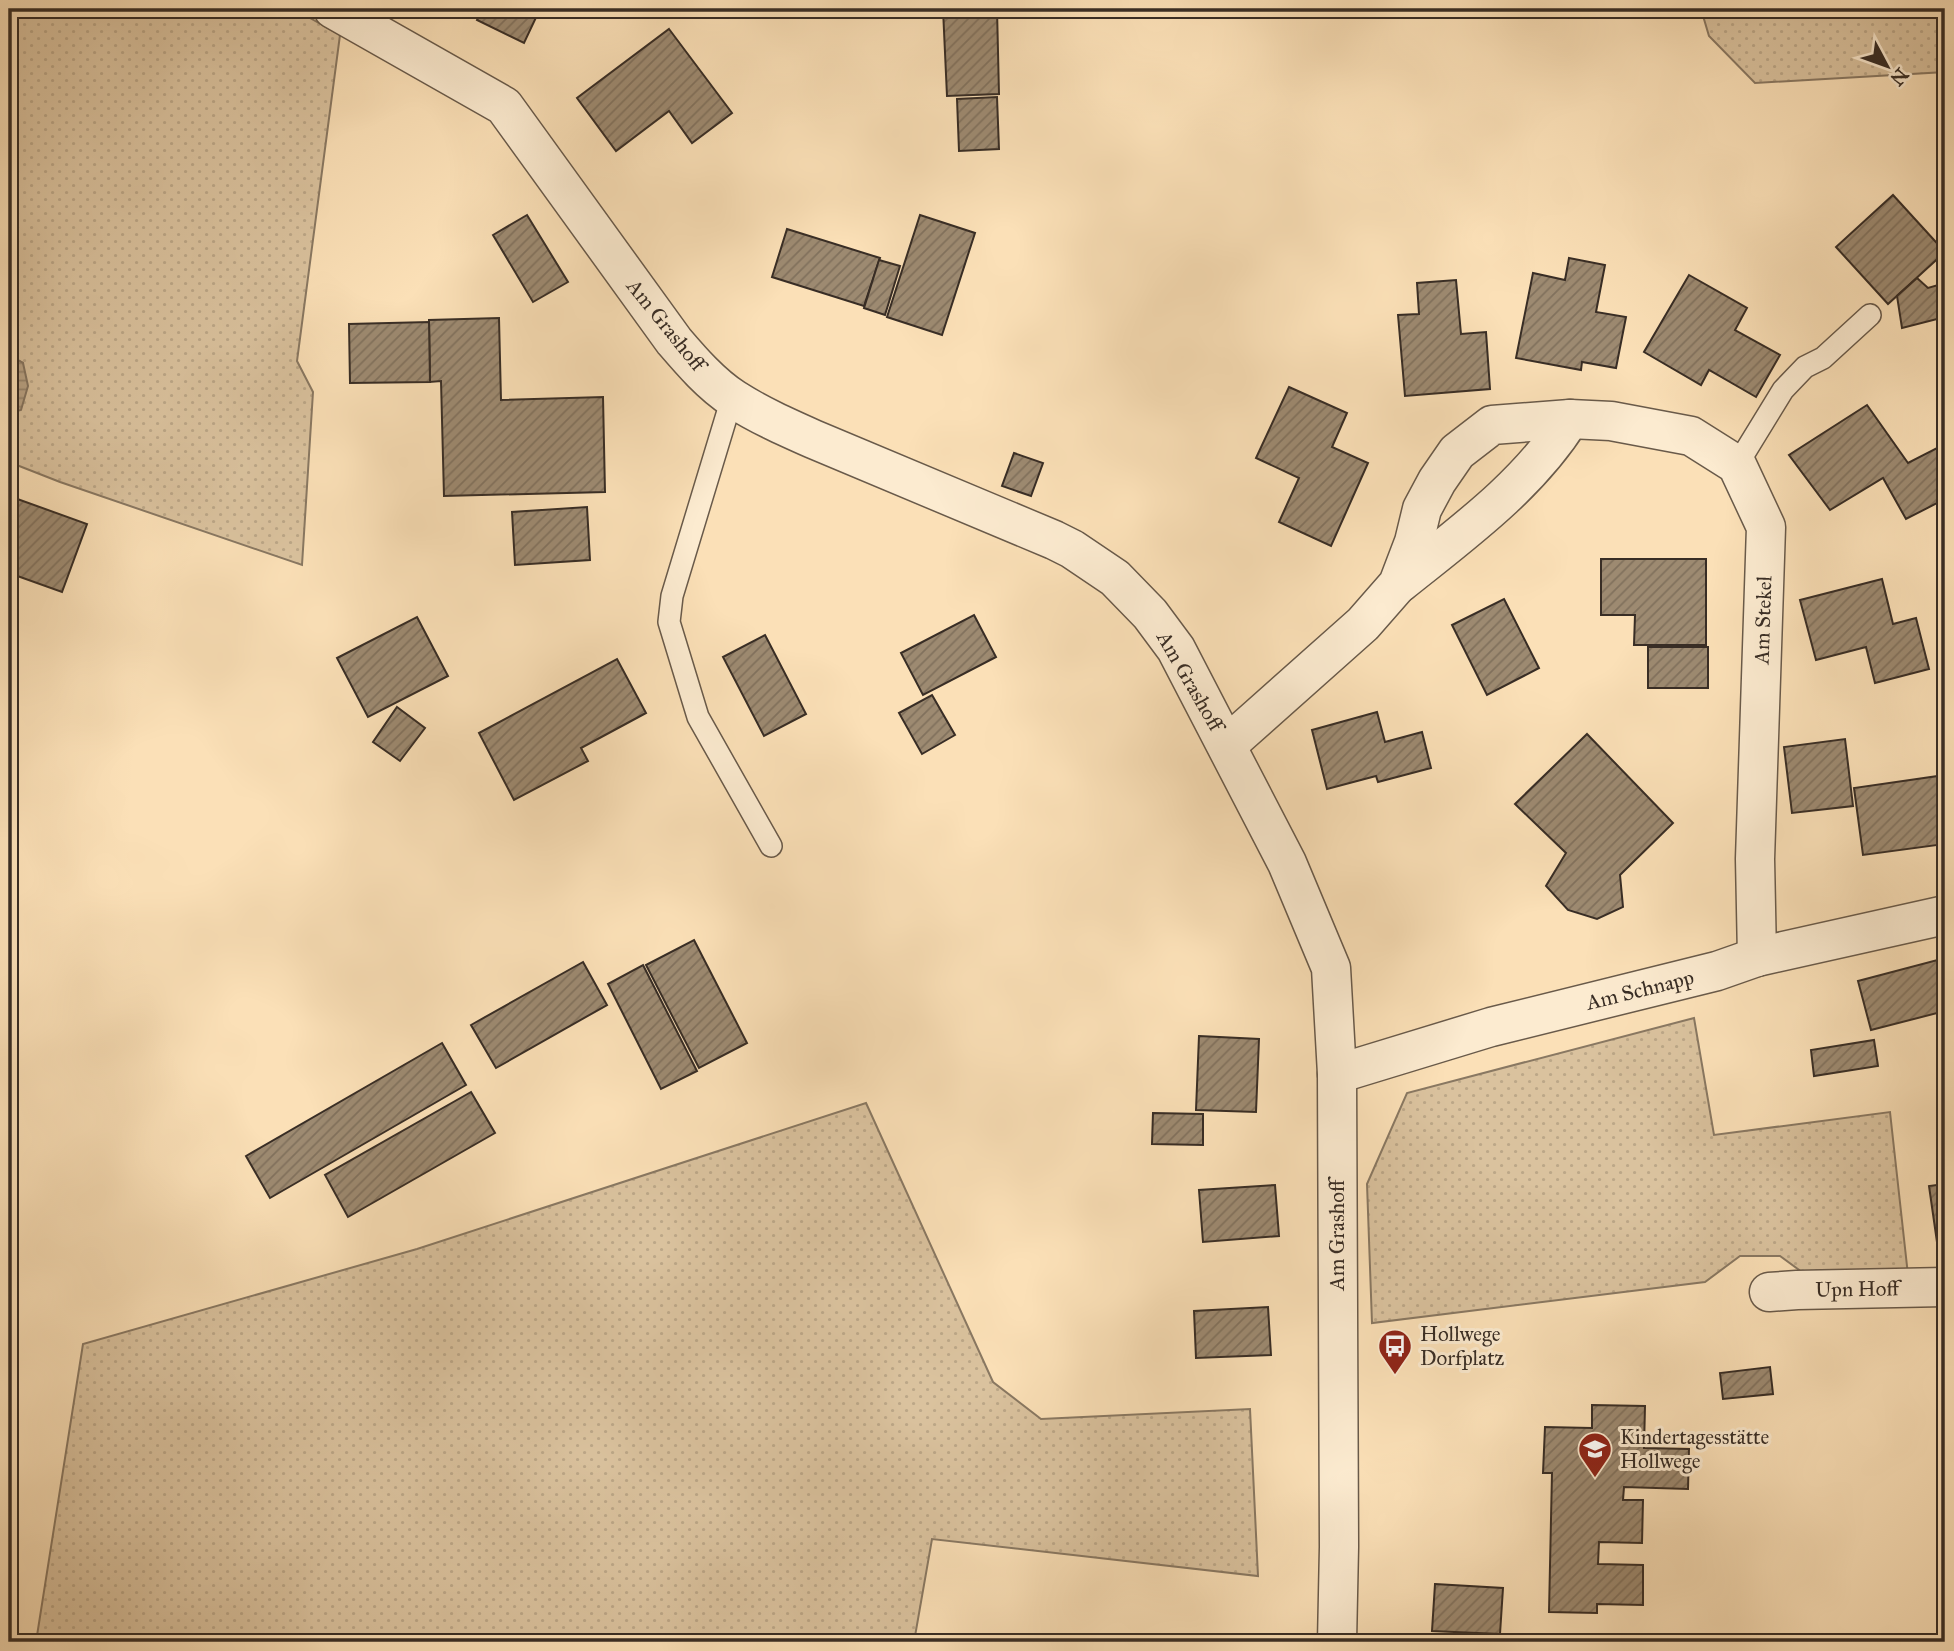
<svg xmlns="http://www.w3.org/2000/svg" width="1954" height="1651" font-family="'IM FELL Great Primer',serif">
<style>
.grass{fill:url(#grass-dots);stroke:#897862;stroke-width:2}
.water{fill:url(#water-rules);stroke:#85745f;stroke-width:2}
.building{fill:url(#building-hatch);stroke:#382d25;stroke-width:2}
.lines{fill:none;stroke-linecap:round;stroke-linejoin:round}
.service-casing{stroke:#695a4a;stroke-width:24}
.minor-casing{stroke:#695a4a;stroke-width:41}
.service{stroke:#fcebd0;stroke-width:21}
.minor{stroke:#fcebd0;stroke-width:38}
.labels{text-anchor:middle;dominant-baseline:central;stroke-width:6;stroke-linejoin:round;paint-order:stroke}
.street-label{font-size:21px;fill:#382d25;stroke:#fcebd0}
.poi-label{font-size:21px;fill:#382d25;stroke:#fcebd0;text-anchor:start}
</style>
<defs>
<pattern id="grass-dots" width="8" height="8" patternUnits="userSpaceOnUse" patternTransform="scale(1.75)"><rect width="8" height="8" fill="#dac29e"/><path d="M2 2h.1M6 6h.1" fill="none" stroke="#bca788" stroke-width="1.8" stroke-linecap="round"/></pattern>
<pattern id="water-rules" width="6" height="5" patternUnits="userSpaceOnUse" patternTransform="scale(1.75)"><rect width="6" height="5" fill="#b9a385"/><path d="M0 2.5h6" fill="none" stroke="#97856d"/></pattern>
<pattern id="building-hatch" width="6" height="6" patternUnits="userSpaceOnUse" patternTransform="scale(1.75)"><rect width="6" height="6" fill="#9d8a71"/><path d="M-1 1l2-2M0 6l6-6M5 7l2-2" fill="none" stroke="#81715d"/></pattern>
</defs>
<rect width="100%" height="100%" fill="#fbe0b7"/>
<filter id="stains"><feTurbulence type="fractalNoise" baseFrequency=".00286" numOctaves="4"/><feColorMatrix values="0 0 0 0 .2 0 0 0 0 .09 0 0 0 0 .02 0 0 0 .5 -.17"/></filter>
<radialGradient id="worn" r=".72"><stop offset=".6" stop-color="#630" stop-opacity="0"/><stop offset="1" stop-color="#630" stop-opacity=".3"/></radialGradient>
<!-- grass -->
<g class="grass">
<path d="M 9,9 L 294,9 L 340,35 L 297,361 L 313,392 L 302,565 L 60,482 L 9,462 L 9,413 L 21,409 L 23,363 L 9,355 Z"/>
<path d="M 1701,9 L 1945,9 L 1945,72 L 1755,83 L 1709,36 Z"/>
<path d="M 1694,1018 L 1714,1135 L 1890,1112 L 1908,1275 L 1806,1275 L 1780,1256 L 1740,1256 L 1705,1282 L 1372,1323 L 1367,1184 L 1407,1093 Z"/>
<path d="M 866,1103 L 993,1382 L 1041,1419 L 1250,1409 L 1258,1576 L 932,1539 L 914,1642 L 36,1642 L 83,1344 L 417,1249 Z"/>
</g>
<!-- water -->
<path class="water" d="M 9,355 L 23,363 L 28,386 L 21,410 L 9,413 Z"/>
<!-- building -->
<g class="building">
<path d="M 482,9 L 540,9 L 524,43 L 477,20 Z"/>
<path d="M 943,9 L 997,9 L 999,94 L 947,96 Z"/>
<path d="M 669,29 L 732,113 L 692,143 L 669,111 L 616,151 L 577,98 Z"/>
<path d="M 997,97 L 999,149 L 959,151 L 957,99 Z"/>
<path d="M 1893,195 L 1945,252 L 1888,304 L 1836,247 Z"/>
<path d="M 527,215 L 568,282 L 533,302 L 493,235 Z"/>
<path d="M 920,215 L 975,233 L 942,335 L 887,317 Z"/>
<path d="M 787,229 L 880,258 L 864,306 L 772,277 Z"/>
<path d="M 1569,258 L 1605,265 L 1596,312 L 1626,317 L 1616,368 L 1582,362 L 1581,370 L 1516,358 L 1533,273 L 1565,280 Z"/>
<path d="M 879,260 L 900,266 L 885,315 L 864,308 Z"/>
<path d="M 1689,275 L 1747,308 L 1735,330 L 1780,355 L 1756,397 L 1709,370 L 1701,385 L 1644,352 Z"/>
<path d="M 1917,278 L 1928,288 L 1945,283 L 1945,317 L 1902,328 L 1897,296 Z"/>
<path d="M 1456,280 L 1461,334 L 1486,332 L 1490,389 L 1405,396 L 1398,315 L 1419,314 L 1417,283 Z"/>
<path d="M 499,318 L 501,400 L 603,397 L 605,492 L 444,496 L 441,381 L 430,382 L 429,320 Z"/>
<path d="M 429,322 L 430,382 L 350,383 L 349,324 Z"/>
<path d="M 1289,387 L 1347,413 L 1332,447 L 1368,463 L 1331,546 L 1279,522 L 1299,478 L 1256,458 Z"/>
<path d="M 1867,405 L 1908,463 L 1937,448 L 1945,463 L 1945,499 L 1906,519 L 1883,478 L 1830,510 L 1789,455 Z"/>
<path d="M 1014,453 L 1043,463 L 1031,496 L 1002,486 Z"/>
<path d="M 9,496 L 87,524 L 62,592 L 9,573 Z"/>
<path d="M 587,507 L 590,560 L 515,565 L 512,512 Z"/>
<path d="M 1601,559 L 1706,559 L 1706,645 L 1634,645 L 1635,615 L 1601,615 Z"/>
<path d="M 1882,579 L 1893,624 L 1916,618 L 1929,669 L 1875,683 L 1866,647 L 1816,660 L 1800,600 Z"/>
<path d="M 1504,599 L 1539,668 L 1487,695 L 1452,625 Z"/>
<path d="M 974,615 L 996,657 L 923,695 L 901,653 Z"/>
<path d="M 417,617 L 448,676 L 368,717 L 337,658 Z"/>
<path d="M 765,635 L 806,714 L 764,736 L 723,657 Z"/>
<rect x="1648" y="647" width="60" height="41"/>
<path d="M 617,659 L 646,713 L 581,748 L 588,761 L 514,800 L 479,733 Z"/>
<path d="M 932,695 L 955,735 L 922,754 L 899,713 Z"/>
<path d="M 397,707 L 425,728 L 400,761 L 373,742 Z"/>
<path d="M 1377,712 L 1385,742 L 1422,732 L 1431,768 L 1378,782 L 1376,776 L 1327,789 L 1312,730 Z"/>
<path d="M 1587,734 L 1673,823 L 1620,875 L 1623,907 L 1597,919 L 1568,910 L 1546,886 L 1566,853 L 1515,804 Z"/>
<path d="M 1845,739 L 1853,806 L 1792,813 L 1784,747 Z"/>
<path d="M 1945,775 L 1945,844 L 1863,855 L 1854,788 Z"/>
<path d="M 694,940 L 747,1043 L 699,1068 L 646,965 Z"/>
<path d="M 1945,958 L 1945,1011 L 1871,1030 L 1858,981 Z"/>
<path d="M 583,962 L 607,1005 L 496,1068 L 471,1025 Z"/>
<path d="M 643,965 L 697,1071 L 661,1089 L 608,984 Z"/>
<path d="M 1199,1036 L 1259,1039 L 1256,1112 L 1196,1110 Z"/>
<path d="M 1874,1040 L 1878,1066 L 1814,1076 L 1811,1050 Z"/>
<path d="M 442,1043 L 466,1085 L 270,1198 L 246,1156 Z"/>
<path d="M 471,1092 L 495,1133 L 348,1217 L 325,1175 Z"/>
<path d="M 1153,1113 L 1203,1114 L 1203,1145 L 1152,1144 Z"/>
<path d="M 1945,1184 L 1945,1248 L 1938,1249 L 1929,1186 Z"/>
<path d="M 1275,1185 L 1279,1236 L 1203,1242 L 1199,1190 Z"/>
<path d="M 1268,1307 L 1271,1355 L 1196,1358 L 1194,1311 Z"/>
<path d="M 1770,1367 L 1773,1394 L 1723,1399 L 1720,1373 Z"/>
<path d="M 1592,1405 L 1645,1406 L 1644,1448 L 1689,1449 L 1688,1489 L 1624,1487 L 1623,1500 L 1643,1500 L 1642,1543 L 1599,1542 L 1598,1564 L 1643,1565 L 1643,1605 L 1597,1604 L 1597,1613 L 1549,1612 L 1552,1473 L 1543,1473 L 1545,1427 L 1592,1428 Z"/>
<path d="M 1435,1584 L 1503,1588 L 1500,1634 L 1432,1631 Z"/>
</g>
<g class="lines">
<!-- service casing -->
<g class="service-casing">
<g id="service">
<path d="M 732,398 L 672,596 L 669,622 L 698,717 L 771,846"/>
<path d="M 1737,465 L 1783,390 L 1805,367 L 1823,358 L 1870,315"/>
</g>
</g>
<!-- minor casing -->
<g class="minor-casing">
<g id="minor">
<path d="M 333,9 L 504,106 L 674,341 C 692,362 711,384 734,399 C 759,415 786,427 813,439 L 1054,540 L 1072,549 L 1115,578 L 1150,614 L 1176,649 L 1287,863 L 1331,968 L 1337,1074 L 1339,1547 L 1337,1642"/>
<path d="M 1400,583 C 1461,534 1528,486 1570,419"/>
<path d="M 1227,745 L 1363,624 L 1398,584 L 1414,542 L 1422,509 L 1437,481 L 1457,452 L 1492,425 L 1570,419 L 1611,421 L 1691,436 L 1737,465 L 1766,527 L 1755,859 L 1757,957"/>
<path d="M 1337,1074 L 1491,1027 L 1717,971 L 1757,957 L 1945,915"/>
<path d="M 1769,1292 L 1797,1290 L 1945,1287"/>
</g>
</g>
<!-- service -->
<use href="#service" class="service"/>
<!-- minor -->
<use href="#minor" class="minor"/>
</g>
<!-- icons -->
<defs>
<g id="bus-pin" transform="scale(1.75)"><path d="M0 17L-7.5 6A9.5 9.5 0 1 1 7.5 6Z" fill="#8f2418" stroke="#fcebd0"/><path d="M-5-6H5V4H4V6H2V4H-2V6H-4V4H-5ZM-3.5-4V0h7V-4ZM-3.5 1.2v1.5H-2V1.2ZM2 1.2v1.5H3.5V1.2Z" fill="#fff"/></g>
<g id="school-pin" transform="scale(1.75)"><path d="M0 17L-7.5 6A9.5 9.5 0 1 1 7.5 6Z" fill="#8f2418" stroke="#fcebd0"/><path d="M0-5L7-2L0 1L-7-2ZM-4 1L0 2.5L4 1V4Q0 6-4 4Z" fill="#fff"/></g>
</defs>
<g fill-rule="evenodd">
<use href="#bus-pin" x="1395" y="1346"/>
<use href="#school-pin" x="1595" y="1449"/>
</g>
<g class="labels">
<!-- street labels -->
<g class="street-label">
<text transform="translate(666 325) rotate(51)">Am Grashoff</text>
<text transform="translate(1763 620) rotate(-88)">Am Stekel</text>
<text transform="translate(1190 681) rotate(60)">Am Grashoff</text>
<text transform="translate(1640 990) rotate(-14)">Am Schnapp</text>
<text transform="translate(1337 1235) rotate(-90)">Am Grashoff</text>
<text transform="translate(1857 1289) rotate(-1)">Upn Hoff</text>
</g>
<!-- poi labels -->
<g class="poi-label">
<text x="1420" y="1334">Hollwege<tspan x="1420" dy="24">Dorfplatz</tspan></text>
<text x="1620" y="1437">Kindertagesstätte<tspan x="1620" dy="24">Hollwege</tspan></text>
</g>
</g>
<!-- margin -->
<rect width="1954" height="1651" fill="none" stroke="#fbe0b7" stroke-width="35"/>
<rect x="10" y="10" width="1933" height="1630" fill="none" stroke="#382d25" stroke-width="3.5"/>
<rect x="18" y="18" width="1919" height="1616" fill="none" stroke="#382d25" stroke-width="2"/>
<!-- north arrow -->
<g transform="translate(1887 66) rotate(131)" stroke="#fcebd0" stroke-width="5" paint-order="stroke">
<path d="M0-5L12 26L0 18L-12 26Z" fill="#382d25"/>
<text y="-10" font-size="19" font-weight="bold" text-anchor="middle" fill="#382d25">N</text>
</g>
<rect width="100%" height="100%" filter="url(#stains)"/>
<rect width="100%" height="100%" fill="url(#worn)"/>
</svg>
